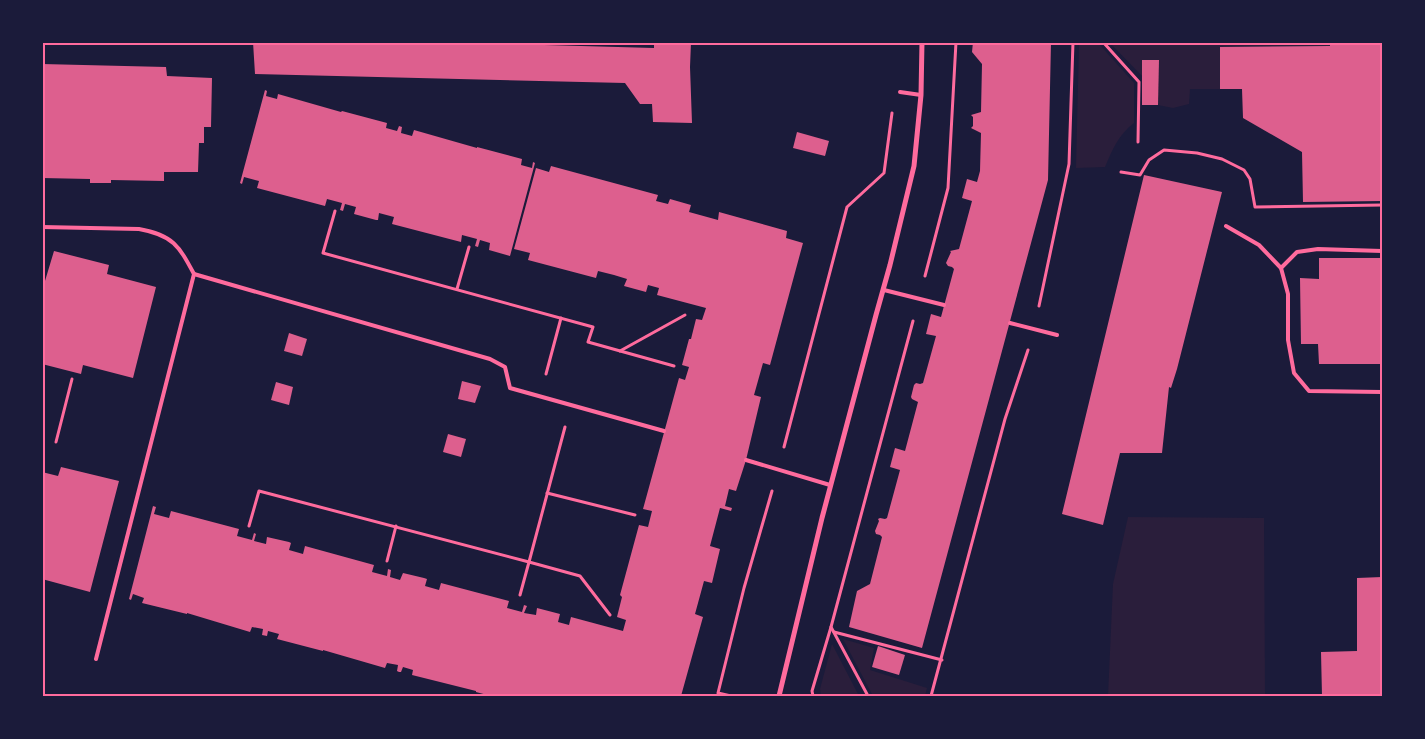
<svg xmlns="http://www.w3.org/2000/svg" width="1425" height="739" font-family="Jost,sans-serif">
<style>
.green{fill:#2a1e3b}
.building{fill:#dd5f8e}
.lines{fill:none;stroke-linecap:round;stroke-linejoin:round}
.path{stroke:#ff6b9d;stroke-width:3}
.service{stroke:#ff6b9d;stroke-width:4}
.minor{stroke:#ff6b9d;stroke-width:5}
.neatline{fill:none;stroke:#ff6b9d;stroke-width:2}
</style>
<rect width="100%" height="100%" fill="#1b1b3a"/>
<!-- green -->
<g class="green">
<path d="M 1330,42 L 1330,46 L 1220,47 L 1220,89 L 1190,89 L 1189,104 L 1173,108 L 1158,105 L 1158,60 L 1142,61 L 1142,76 L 1110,43 Z"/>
<path d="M 1079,43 L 1098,43 L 1134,83 L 1134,123 C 1119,134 1112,150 1105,167 L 1076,168 Z"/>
<path d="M 1128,517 L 1264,518 L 1265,696 L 1108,696 L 1113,584 Z"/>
<path d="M 843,639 L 874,648 L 870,670 L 927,688 L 925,696 L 873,696 Z"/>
<path d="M 832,644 L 859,696 L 821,696 L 820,689 Z"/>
</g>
<!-- building -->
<g class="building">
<path d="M 253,42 L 432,42 L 654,48 L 654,42 L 691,42 L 690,67 L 692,123 L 653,122 L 652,104 L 640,104 L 625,83 L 255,74 Z"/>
<path d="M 973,42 L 1051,42 L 1048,180 L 922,648 L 849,627 L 857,591 L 870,584 L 882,537 L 880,535 L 876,534 L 875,531 L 879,521 L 878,519 L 880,518 L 885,519 L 887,518 L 900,470 L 890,467 L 895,448 L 905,451 L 918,402 L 912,399 L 911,397 L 914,385 L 916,383 L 920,384 L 923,383 L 936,336 L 926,334 L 931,314 L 941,317 L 954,269 L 952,267 L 948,266 L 946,263 L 951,252 L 950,251 L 959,249 L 972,201 L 962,198 L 967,179 L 977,182 L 980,171 L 981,133 L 971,128 L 973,126 L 973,117 L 971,115 L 981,112 L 982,64 L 972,52 Z"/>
<path d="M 1330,42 L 1382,42 L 1382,201 L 1303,202 L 1302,152 L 1243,118 L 1242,89 L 1220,89 L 1220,47 L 1330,46 Z"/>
<path d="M 1142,60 L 1159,60 L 1158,105 L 1142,105 Z"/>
<path d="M 42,64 L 166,67 L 167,76 L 212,78 L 211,127 L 204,127 L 204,143 L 199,143 L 198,172 L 164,172 L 164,181 L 111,180 L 111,183 L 90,183 L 90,179 L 42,178 Z"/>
<path d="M 265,90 L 267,91 L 266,96 L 277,99 L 278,94 L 341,112 L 342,111 L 387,123 L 386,128 L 397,131 L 399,126 L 402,127 L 401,133 L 412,136 L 414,130 L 477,148 L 477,147 L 522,159 L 521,165 L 532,168 L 533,162 L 535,163 L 510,256 L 489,250 L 490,243 L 480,240 L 478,247 L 475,246 L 477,239 L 462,235 L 461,242 L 392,224 L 394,217 L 379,213 L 378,220 L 376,220 L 354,214 L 356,207 L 345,204 L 343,211 L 340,210 L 342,203 L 327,199 L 325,206 L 257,188 L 259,181 L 244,177 L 242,184 L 240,183 Z"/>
<path d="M 797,132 L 829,141 L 825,156 L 793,148 Z"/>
<path d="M 551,166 L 658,195 L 656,201 L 668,204 L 670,199 L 691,205 L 689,212 L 718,220 L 719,212 L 787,231 L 786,238 L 803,243 L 770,365 L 763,363 L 754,395 L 761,397 L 746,460 L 736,491 L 729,489 L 725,506 L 732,508 L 731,511 L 720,508 L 710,546 L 720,549 L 712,583 L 704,581 L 695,614 L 703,617 L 681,696 L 491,696 L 476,692 L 476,691 L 412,675 L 413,670 L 403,667 L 401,672 L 399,672 L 397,671 L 398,665 L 387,663 L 385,668 L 323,650 L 323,651 L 277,639 L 279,634 L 268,631 L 267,636 L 262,635 L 263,629 L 252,627 L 250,632 L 187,613 L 187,614 L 142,603 L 144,598 L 133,594 L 131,600 L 129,599 L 153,506 L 156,507 L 154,514 L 169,518 L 171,511 L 239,529 L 237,536 L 252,540 L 254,533 L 256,534 L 254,541 L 266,544 L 267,537 L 289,542 L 291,543 L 289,550 L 303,554 L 305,546 L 374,565 L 372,572 L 387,576 L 388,569 L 391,570 L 390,577 L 400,580 L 403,573 L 424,578 L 427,579 L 425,586 L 439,590 L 441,583 L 509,601 L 507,608 L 522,612 L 524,605 L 527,606 L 524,613 L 536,615 L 537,608 L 560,614 L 558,622 L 569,625 L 571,617 L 623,631 L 626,620 L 617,617 L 622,597 L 620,595 L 639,525 L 648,527 L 652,511 L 643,509 L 679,378 L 685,380 L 689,367 L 682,365 L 689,339 L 691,339 L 696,319 L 702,320 L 706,308 L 657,295 L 659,288 L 648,285 L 646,292 L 624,286 L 627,279 L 614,275 L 598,271 L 596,278 L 528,260 L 530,253 L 514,249 L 536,168 L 549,172 Z"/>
<path d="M 1144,175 L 1222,192 L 1177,369 L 1171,388 L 1169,387 L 1162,453 L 1120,453 L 1103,525 L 1062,514 Z"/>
<path d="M 54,251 L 109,265 L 107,274 L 156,287 L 133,378 L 83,365 L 81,374 L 42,364 L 42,291 Z"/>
<path d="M 1319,258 L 1382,258 L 1382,364 L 1319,364 L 1318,344 L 1301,344 L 1300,278 L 1319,279 Z"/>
<path d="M 289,333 L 307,339 L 302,356 L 284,351 Z"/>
<path d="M 462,381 L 481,386 L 475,403 L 458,399 Z"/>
<path d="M 276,382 L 293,387 L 289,405 L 271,400 Z"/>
<path d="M 448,434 L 466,439 L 461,457 L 443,452 Z"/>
<path d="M 61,467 L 119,481 L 90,592 L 42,579 L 42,472 L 58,476 Z"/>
<path d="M 1382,577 L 1382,696 L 1322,696 L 1321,652 L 1357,651 L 1357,578 Z"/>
<path d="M 878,646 L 905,655 L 899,675 L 872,667 Z"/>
</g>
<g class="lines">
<!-- path -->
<g class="path">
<path d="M 1103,42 L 1139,82 L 1138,142"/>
<path d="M 1121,172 L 1140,175 L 1149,160 L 1164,150 L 1197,153 L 1222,159 L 1244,170 L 1250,179 L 1255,207 L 1382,205"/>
<path d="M 335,211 L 323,253 L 593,327 L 588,342 L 674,366"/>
<path d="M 925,276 L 948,188 L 956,42"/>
<path d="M 457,289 L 469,247"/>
<path d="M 1039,306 L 1069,164 L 1073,42"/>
<path d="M 620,351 L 685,315"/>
<path d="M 546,374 L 561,318"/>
<path d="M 565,427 L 529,562 L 580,576 L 610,615"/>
<path d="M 56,442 L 72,379"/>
<path d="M 784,447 L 847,207 L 884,173 L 892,113"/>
<path d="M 547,493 L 635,515"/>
<path d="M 249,526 L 259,491 L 529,562 L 520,595"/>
<path d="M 387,561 L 396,526"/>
<path d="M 834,632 L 942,660"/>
<path d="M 731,696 L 718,693 L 744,588 L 772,491"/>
<path d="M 813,696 L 812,691 L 831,627"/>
<path d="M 868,696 L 831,627 L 913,321"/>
<path d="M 931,696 L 1005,419 L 1028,350"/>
</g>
<!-- service -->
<g class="service">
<path d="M 900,92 L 921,95"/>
<path d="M 1226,226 L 1259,245 L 1281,268 L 1288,294 L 1288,340 L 1294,373 L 1309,391 L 1382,392"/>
<path d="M 42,227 L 139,229 C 173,235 179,246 194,274 L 96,659"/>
<path d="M 1281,268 L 1297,252 L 1318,249 L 1382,251"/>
<path d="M 194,274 L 490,359 L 505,367 L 510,388 L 664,431"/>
<path d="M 884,290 L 944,305"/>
<path d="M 1010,323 L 1057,335"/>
<path d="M 746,460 L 830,485"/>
</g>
<!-- minor -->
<path class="minor" d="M 779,696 L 822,518 L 876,315 L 890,265 L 914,166 L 921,95 L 922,42"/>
</g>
<!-- border -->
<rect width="1425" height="739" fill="none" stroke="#1b1b3a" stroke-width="88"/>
<rect x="44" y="44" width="1337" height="651" class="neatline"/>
</svg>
